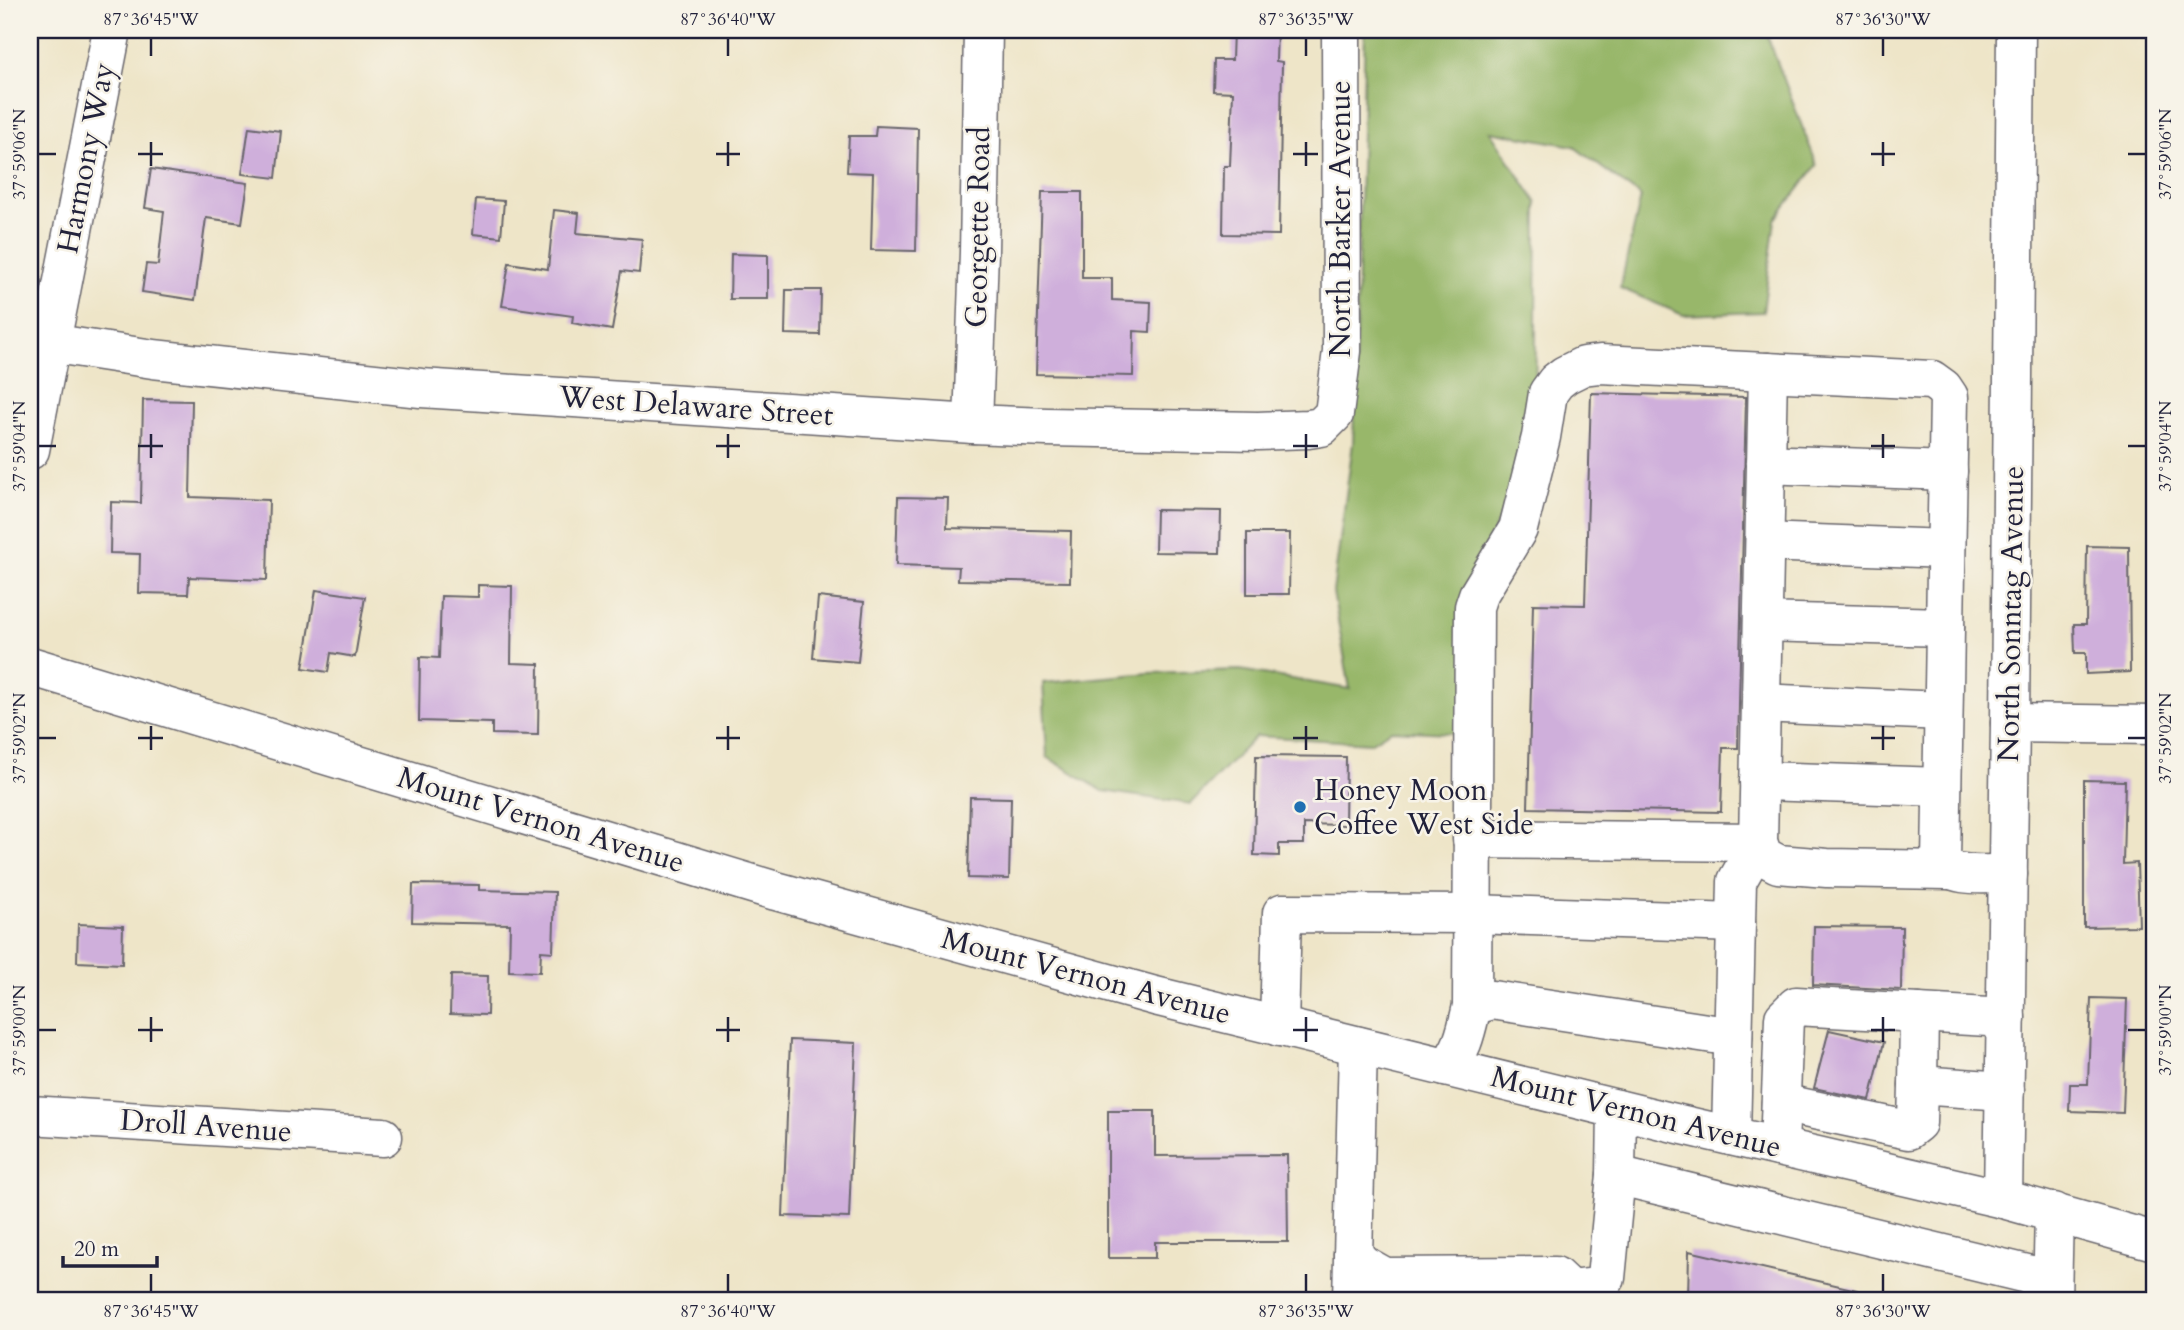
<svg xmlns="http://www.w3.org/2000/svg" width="2184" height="1330" font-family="Cardo,serif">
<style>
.forest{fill:#98b76a;stroke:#5d6c52;stroke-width:2}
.building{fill:#cfafdb}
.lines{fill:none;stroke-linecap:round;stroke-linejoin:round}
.minor-casing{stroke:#69666c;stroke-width:41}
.major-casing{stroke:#69666c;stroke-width:41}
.minor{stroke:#fff;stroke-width:38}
.major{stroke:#fff;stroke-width:38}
.ticks{fill:none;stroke:#22223b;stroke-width:2.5}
.poi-dot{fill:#1f6fb2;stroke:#f7f3e8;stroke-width:2.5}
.labels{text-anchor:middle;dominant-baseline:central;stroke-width:5;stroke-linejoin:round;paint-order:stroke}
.street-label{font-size:30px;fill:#22223b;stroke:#f7f3e8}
.poi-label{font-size:30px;fill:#22223b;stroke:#f7f3e8;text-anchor:start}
.neatline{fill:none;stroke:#22223b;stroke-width:2.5}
.ticks-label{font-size:18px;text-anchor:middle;fill:#22223b}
</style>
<rect width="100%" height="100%" fill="#f7f3e8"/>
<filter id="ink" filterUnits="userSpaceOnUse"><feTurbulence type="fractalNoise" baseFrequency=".0143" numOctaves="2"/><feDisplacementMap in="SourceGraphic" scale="14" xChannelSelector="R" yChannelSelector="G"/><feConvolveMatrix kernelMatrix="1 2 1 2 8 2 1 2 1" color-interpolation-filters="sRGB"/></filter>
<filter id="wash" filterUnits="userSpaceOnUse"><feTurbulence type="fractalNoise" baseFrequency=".00686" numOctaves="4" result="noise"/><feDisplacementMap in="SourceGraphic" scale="28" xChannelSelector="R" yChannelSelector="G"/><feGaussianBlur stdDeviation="1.57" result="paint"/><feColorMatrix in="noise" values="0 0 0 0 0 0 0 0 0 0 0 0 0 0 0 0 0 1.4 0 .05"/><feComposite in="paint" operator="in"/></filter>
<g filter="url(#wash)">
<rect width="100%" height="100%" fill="#eee5c8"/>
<!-- forest -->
<path class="forest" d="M 1365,30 L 1768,30 L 1768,38 L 1817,165 L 1775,220 L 1763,312 L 1683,315 L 1620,288 L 1641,197 L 1573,146 L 1490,131 L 1537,203 L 1535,439 L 1470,584 L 1467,734 L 1391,730 L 1370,743 L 1256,736 L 1191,804 L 1103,791 L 1047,757 L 1043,683 L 1149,673 L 1240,670 L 1350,689 L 1333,592 L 1353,443 Z"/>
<g id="blocks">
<!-- building -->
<g class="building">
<path d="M 1233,30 L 1277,30 L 1276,61 L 1282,62 L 1279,235 L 1223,234 L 1224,166 L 1230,166 L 1233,92 L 1213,91 L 1214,60 L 1232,60 Z"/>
<path d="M 876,126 L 918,128 L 916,251 L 871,250 L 873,173 L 847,172 L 849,136 L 875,136 Z"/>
<path d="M 249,127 L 281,131 L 276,178 L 242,174 Z"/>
<path d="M 151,169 L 248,183 L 242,223 L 206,218 L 195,300 L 142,292 L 146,264 L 158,265 L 164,211 L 145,208 Z"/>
<path d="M 1042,192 L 1082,192 L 1082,278 L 1112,278 L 1112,300 L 1151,302 L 1150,332 L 1134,331 L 1133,376 L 1036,374 Z"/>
<path d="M 476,199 L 504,201 L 501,237 L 473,234 Z"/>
<path d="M 554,210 L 579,213 L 577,233 L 642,239 L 639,273 L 622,271 L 612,330 L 572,323 L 573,316 L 502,306 L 509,263 L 548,269 Z"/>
<path d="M 731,254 L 768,255 L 768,299 L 730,299 Z"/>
<path d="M 786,290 L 821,290 L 820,335 L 785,334 Z"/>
<path d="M 1591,393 L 1746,397 L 1738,748 L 1723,748 L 1721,812 L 1528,808 L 1533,604 L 1585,605 Z"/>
<path d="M 143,400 L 192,401 L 190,497 L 269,500 L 267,580 L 189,577 L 188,594 L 139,593 L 140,554 L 110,553 L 111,502 L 141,503 Z"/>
<path d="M 898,497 L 948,498 L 947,528 L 1071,531 L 1070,582 L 958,580 L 959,567 L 896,565 Z"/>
<path d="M 1156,510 L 1221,511 L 1220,553 L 1155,552 Z"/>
<path d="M 1247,533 L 1290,533 L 1289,594 L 1247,594 Z"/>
<path d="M 2087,546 L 2129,547 L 2130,672 L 2086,674 L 2086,653 L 2075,653 L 2074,624 L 2086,624 Z"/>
<path d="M 478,585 L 512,586 L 511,663 L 539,664 L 538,735 L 492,734 L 492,723 L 419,721 L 420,657 L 439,658 L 441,596 L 478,597 Z"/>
<path d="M 316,590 L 365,597 L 355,657 L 331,653 L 328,672 L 303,668 Z"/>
<path d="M 818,597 L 864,602 L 858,662 L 813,658 Z"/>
<path d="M 1256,756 L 1346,757 L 1345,825 L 1304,824 L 1304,844 L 1279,844 L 1279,856 L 1254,855 Z"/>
<path d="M 2084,780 L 2125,781 L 2123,864 L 2137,863 L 2139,926 L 2084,927 Z"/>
<path d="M 970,797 L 1011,798 L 1009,879 L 968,878 Z"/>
<path d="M 413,884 L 479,885 L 479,890 L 555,892 L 553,952 L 541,951 L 540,972 L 509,971 L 510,924 L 412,922 Z"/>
<path d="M 78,924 L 123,926 L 122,964 L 77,962 Z"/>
<path d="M 1814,926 L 1902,927 L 1901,990 L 1813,985 Z"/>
<path d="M 451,975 L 488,976 L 487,1015 L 450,1014 Z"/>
<path d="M 2091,998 L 2127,999 L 2123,1113 L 2069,1111 L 2070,1084 L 2088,1084 Z"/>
<path d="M 1829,1030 L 1884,1042 L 1870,1100 L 1814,1088 Z"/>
<path d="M 790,1040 L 856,1043 L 849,1218 L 783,1216 Z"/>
<path d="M 1108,1111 L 1155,1111 L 1155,1156 L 1287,1155 L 1288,1242 L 1155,1242 L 1155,1258 L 1108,1258 Z"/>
<path d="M 1689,1251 L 1857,1290 L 1856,1300 L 1688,1300 Z"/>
</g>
</g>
</g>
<g filter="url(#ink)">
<use href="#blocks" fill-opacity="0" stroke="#69666c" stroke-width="2"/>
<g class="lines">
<!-- minor casing -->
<g class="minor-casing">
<g id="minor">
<path d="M 49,343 L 153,359 L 421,388 L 973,424 L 1047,427 L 1258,431 L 1308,429 L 1321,427 L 1334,414 L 1342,351 L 1341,30"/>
<path d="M 1768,372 L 1758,842 L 1763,856 L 1778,864 L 1827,868 L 1947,870"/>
<path d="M 973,424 L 979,252 L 983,30"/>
<path d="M 30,450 L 112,30"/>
<path d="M 1766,464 L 1948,471"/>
<path d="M 1765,542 L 1946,549"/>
<path d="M 1763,622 L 1945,627"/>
<path d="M 1761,703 L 1943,711"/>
<path d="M 2010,723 L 2154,725"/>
<path d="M 1759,781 L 1942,787"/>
<path d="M 1472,839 L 1758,842"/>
<path d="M 1472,1006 L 1492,1000 L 1733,1037"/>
<path d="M 1279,1027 L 1282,913 L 1472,914 L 1736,923"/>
<path d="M 1446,1067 C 1463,1052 1467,1027 1472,1006 L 1474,607 L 1478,595 L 1518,529 L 1541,437 L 1548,393 L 1556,382 L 1565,375 L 1583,366 L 1600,364 L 1932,380 L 1943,388 L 1949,397 L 1941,862 C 1954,879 1987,873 2008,874"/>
<path d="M 1918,1085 L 1919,1013"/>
<path d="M 1781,1103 L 1908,1130 L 1917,1123 L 1918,1085 L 2005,1091"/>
<path d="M 30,1115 L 383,1137"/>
<path d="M 1731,1136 L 1737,881 L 1749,860 L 1763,856"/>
<path d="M 1779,1147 L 1784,1018 L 1796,1006 L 2006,1018"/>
<path d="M 1616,1175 L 2052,1280"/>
<path d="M 2003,1199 L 2010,723 L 2016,30"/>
<path d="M 1353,1254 L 1362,1264 L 1385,1277 L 1555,1276 L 1570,1290 L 1573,1300"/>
<path d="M 1570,1290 L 1599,1287 L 1606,1278 L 1616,1175 L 1617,1109"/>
<path d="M 2052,1300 L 2054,1212"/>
</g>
</g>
<!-- major casing -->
<g class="major-casing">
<g id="major">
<path d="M 30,666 L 776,891 L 1155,996 L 1666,1121 L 2003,1199 L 2154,1241"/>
<path d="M 1352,1300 L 1358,1046"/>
</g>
</g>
<!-- minor -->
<use href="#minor" class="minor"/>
<!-- major -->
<use href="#major" class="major"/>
</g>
</g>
<!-- ticks -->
<path class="ticks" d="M 151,38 L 151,56M 728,38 L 728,56M 1306,38 L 1306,56M 1883,38 L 1883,56M 151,142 L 151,166M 728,142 L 728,166M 1306,142 L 1306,166M 1883,142 L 1883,166M 38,154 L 56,154M 138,154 L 163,154M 716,154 L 740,154M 1293,154 L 1318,154M 1871,154 L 1895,154M 2128,154 L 2146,154M 151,434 L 151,458M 728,434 L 728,458M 1306,434 L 1306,458M 1883,434 L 1883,458M 38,446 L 56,446M 138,446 L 163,446M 716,446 L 740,446M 1293,446 L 1318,446M 1871,446 L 1895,446M 2128,446 L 2146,446M 151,726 L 151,750M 728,726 L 728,750M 1306,726 L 1306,750M 1883,726 L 1883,750M 38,738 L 56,738M 138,738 L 163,738M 716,738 L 740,738M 1293,738 L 1318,738M 1871,738 L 1895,738M 2128,738 L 2146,738M 151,1017 L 151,1042M 728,1017 L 728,1042M 1306,1017 L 1306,1042M 1883,1017 L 1883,1042M 38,1030 L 56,1030M 138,1030 L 163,1030M 716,1030 L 740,1030M 1293,1030 L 1318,1030M 1871,1030 L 1895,1030M 2128,1030 L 2146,1030M 151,1274 L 151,1292M 728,1274 L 728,1292M 1306,1274 L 1306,1292M 1883,1274 L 1883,1292"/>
<!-- markers -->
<circle class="poi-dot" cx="1300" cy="807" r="7"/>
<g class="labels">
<!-- street labels -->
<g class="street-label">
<text transform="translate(86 158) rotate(-79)">Harmony Way</text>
<text transform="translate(1340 219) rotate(-90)">North Barker Avenue</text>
<text transform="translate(978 227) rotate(-89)">Georgette Road</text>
<text transform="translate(696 406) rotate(4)">West Delaware Street</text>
<text transform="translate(2011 614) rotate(-89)">North Sonntag Avenue</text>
<text transform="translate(541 820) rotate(17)">Mount Vernon Avenue</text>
<text transform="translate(1086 976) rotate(15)">Mount Vernon Avenue</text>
<text transform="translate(1636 1112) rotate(14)">Mount Vernon Avenue</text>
<text transform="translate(206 1126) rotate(4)">Droll Avenue</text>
</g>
<!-- poi labels -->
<g class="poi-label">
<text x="1314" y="790">Honey Moon<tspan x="1314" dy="34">Coffee West Side</tspan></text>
</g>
</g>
<!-- margin -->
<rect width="2184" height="1330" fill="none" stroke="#f7f3e8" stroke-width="77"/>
<!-- scale -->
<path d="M63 1256v10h94v-10" fill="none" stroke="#22223b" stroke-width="3.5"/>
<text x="74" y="1256" font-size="21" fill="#22223b" stroke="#f7f3e8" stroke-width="5" paint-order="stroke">20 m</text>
<rect x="38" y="38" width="2108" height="1254" class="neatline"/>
<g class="ticks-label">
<text x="151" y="25">87°36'45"W</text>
<text x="728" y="25">87°36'40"W</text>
<text x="1306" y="25">87°36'35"W</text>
<text x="1883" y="25">87°36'30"W</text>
<text transform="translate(19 154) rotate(-90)" y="6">37°59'06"N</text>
<text transform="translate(2165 154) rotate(-90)" y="6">37°59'06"N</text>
<text transform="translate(19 446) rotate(-90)" y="6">37°59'04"N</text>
<text transform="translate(2165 446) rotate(-90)" y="6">37°59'04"N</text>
<text transform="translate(19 738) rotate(-90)" y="6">37°59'02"N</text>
<text transform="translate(2165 738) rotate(-90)" y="6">37°59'02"N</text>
<text transform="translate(19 1030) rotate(-90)" y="6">37°59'00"N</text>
<text transform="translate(2165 1030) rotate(-90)" y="6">37°59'00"N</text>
<text x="151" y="1317">87°36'45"W</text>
<text x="728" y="1317">87°36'40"W</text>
<text x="1306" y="1317">87°36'35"W</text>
<text x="1883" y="1317">87°36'30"W</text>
</g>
</svg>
